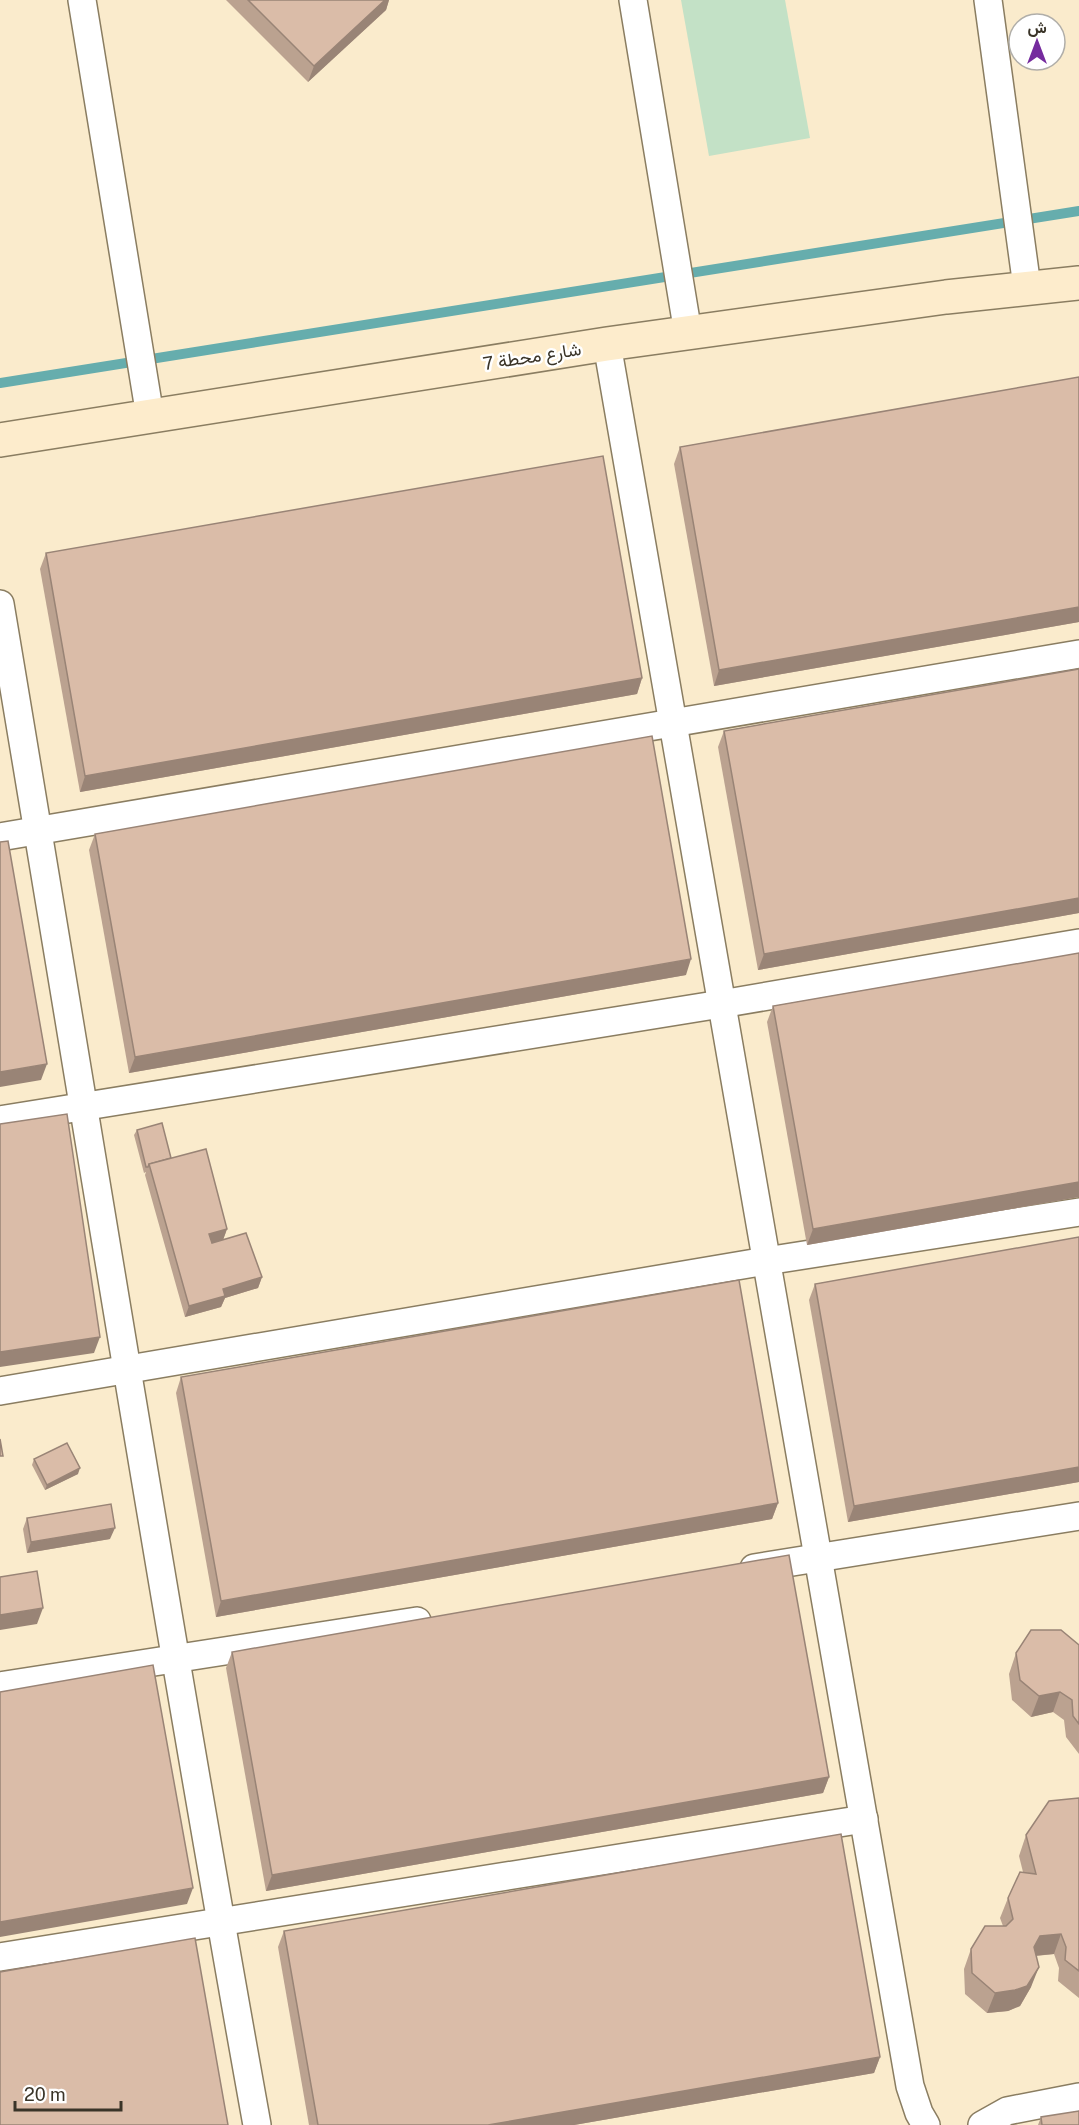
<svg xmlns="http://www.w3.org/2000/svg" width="1079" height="2125" font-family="'Public Sans',Vazirmatn,sans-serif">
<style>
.green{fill:#c3e1c6}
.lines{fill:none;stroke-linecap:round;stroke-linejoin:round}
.stream{stroke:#66adad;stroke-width:10}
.street-casing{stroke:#8a7d61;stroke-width:30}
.secondary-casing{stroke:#8a7d61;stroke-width:36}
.street{stroke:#fff;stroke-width:27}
.secondary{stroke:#fdeccc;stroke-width:33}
.wall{fill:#bba290}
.shaded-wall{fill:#998476}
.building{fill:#dabca8;stroke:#998476;stroke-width:1.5}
.labels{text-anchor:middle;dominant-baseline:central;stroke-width:5;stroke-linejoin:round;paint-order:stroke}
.street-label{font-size:18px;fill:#3a3428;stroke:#fff}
</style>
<rect width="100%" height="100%" fill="#faebcc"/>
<!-- green -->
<path class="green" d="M 681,0 L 785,0 L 810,138 L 709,156 Z"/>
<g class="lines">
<!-- stream -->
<path class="stream" d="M 0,383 L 1079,211"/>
<!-- street casing -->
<g class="street-casing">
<g id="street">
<path d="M 82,0 L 150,416"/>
<path d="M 633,0 L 688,333"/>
<path d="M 988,0 L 1027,287"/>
<path d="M 607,344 L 910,2086 L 919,2113 L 926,2125"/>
<path d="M 0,604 C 85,1111 166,1619 257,2125"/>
<path d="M 0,837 L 1079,654"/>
<path d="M 0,1120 L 721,1004 L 1079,943"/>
<path d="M 0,1391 L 766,1261 L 1079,1212"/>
<path d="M 754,1568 L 1079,1516"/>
<path d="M 0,1686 L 417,1621"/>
<path d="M 0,1957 L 864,1819"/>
<path d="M 982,2125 L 1007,2111 L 1079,2097"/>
</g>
</g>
<!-- secondary casing -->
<g class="secondary-casing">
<path id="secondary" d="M 0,440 L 607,344 L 946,297 L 1079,283"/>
</g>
<!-- street -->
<use href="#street" class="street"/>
<!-- secondary -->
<use href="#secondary" class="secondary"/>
</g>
<!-- wall -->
<g class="wall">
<path d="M 226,0 L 389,0 L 386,10 L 308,82 Z"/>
<path d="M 1079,377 L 1079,622 L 714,686 L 674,464 L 680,447 Z"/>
<path d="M 46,553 L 642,678 L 637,694 L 80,792 L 40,569 Z"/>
<path d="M 1079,669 L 1079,913 L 758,970 L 718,747 L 724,731 Z"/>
<path d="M 95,834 L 686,975 L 129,1073 L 89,850 Z"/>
<path d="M 1079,953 L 1079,1197 L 807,1245 L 767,1022 L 773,1006 Z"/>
<path d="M 137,1130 L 171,1158 L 227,1229 L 223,1240 L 262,1277 L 258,1288 L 225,1298 L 221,1307 L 185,1317 L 145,1175 L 146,1172 L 144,1173 L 134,1135 Z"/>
<path d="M 1079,1237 L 1079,1482 L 848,1522 L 809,1300 L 815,1284 Z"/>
<path d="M 181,1377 L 778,1503 L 772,1519 L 216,1617 L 176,1393 Z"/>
<path d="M 34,1459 L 78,1474 L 45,1490 L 32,1465 Z"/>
<path d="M 27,1518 L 110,1539 L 27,1553 L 23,1529 Z"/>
<path d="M 1079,1645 L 1079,1754 L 1066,1737 L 1064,1720 L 1053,1712 L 1031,1717 L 1012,1700 L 1009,1674 L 1016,1653 Z"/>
<path d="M 232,1652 L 829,1777 L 823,1793 L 266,1891 L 226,1668 Z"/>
<path d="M 1079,1798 L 1079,1998 L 1058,1981 L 1059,1968 L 1054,1954 L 1036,1956 L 1031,1987 L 1020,2006 L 1008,2011 L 987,2013 L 965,1994 L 964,1969 L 971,1949 L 1003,1926 L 1000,1918 L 1008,1898 L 1023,1872 L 1019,1856 L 1026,1835 Z"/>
<path d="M 284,1931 L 880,2057 L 874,2073 L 574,2125 L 309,2125 L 278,1947 Z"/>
<path d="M 1041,2117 L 1079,2125 L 1038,2125 Z"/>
</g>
<!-- shaded-wall -->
<g class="shaded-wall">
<path d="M 385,0 L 389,0 L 386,10 L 308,82 L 314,66 Z"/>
<path d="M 1079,607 L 1079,622 L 714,686 L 719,670 Z"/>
<path d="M 642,678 L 637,694 L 80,792 L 85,776 Z"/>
<path d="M 1079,898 L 1079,913 L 758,970 L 764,954 Z"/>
<path d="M 691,959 L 686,975 L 129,1073 L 135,1057 Z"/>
<path d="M 47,1064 L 41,1080 L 0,1087 L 0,1072 Z"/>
<path d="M 1079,1182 L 1079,1197 L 807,1245 L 813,1229 Z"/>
<path d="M 227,1229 L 223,1240 L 205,1245 L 209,1234 Z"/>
<path d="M 262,1277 L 258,1288 L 225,1298 L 221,1307 L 185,1317 L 189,1306 L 223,1289 Z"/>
<path d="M 100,1337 L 94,1353 L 0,1367 L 0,1352 Z"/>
<path d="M 1079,1467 L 1079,1482 L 848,1522 L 854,1506 Z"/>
<path d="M 80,1468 L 78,1474 L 45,1490 L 47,1485 Z"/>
<path d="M 778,1503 L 772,1519 L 216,1617 L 221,1601 Z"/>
<path d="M 115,1528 L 110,1539 L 27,1553 L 31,1542 Z"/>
<path d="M 43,1608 L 37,1624 L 0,1630 L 0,1615 Z"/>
<path d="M 1060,1692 L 1053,1712 L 1031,1717 L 1039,1696 Z"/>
<path d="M 829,1777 L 823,1793 L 266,1891 L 272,1875 Z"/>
<path d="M 193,1888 L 187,1904 L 0,1937 L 0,1922 Z"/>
<path d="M 1061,1934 L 1054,1954 L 1032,1956 L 1034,1947 L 1040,1936 Z"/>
<path d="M 1039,1967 L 1031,1987 L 1020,2006 L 1008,2011 L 987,2013 L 995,1993 Z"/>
<path d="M 880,2057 L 874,2073 L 574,2125 L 488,2125 Z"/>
</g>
<!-- building -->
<g class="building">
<path d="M 248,0 L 385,0 L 314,66 Z"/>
<path d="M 1079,377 L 1079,607 L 719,670 L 680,447 Z"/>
<path d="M 603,456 L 642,678 L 85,776 L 46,553 Z"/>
<path d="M 1079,669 L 1079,898 L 764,954 L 724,731 Z"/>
<path d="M 652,736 L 691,959 L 135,1057 L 95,834 Z"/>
<path d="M 8,841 L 47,1064 L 0,1072 L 0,842 Z"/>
<path d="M 1079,953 L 1079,1182 L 813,1229 L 773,1006 Z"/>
<path d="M 67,1114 L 100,1337 L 0,1352 L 0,1124 Z"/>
<path d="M 162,1123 L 171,1158 L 149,1164 L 148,1167 L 146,1167 L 137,1130 Z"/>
<path d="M 206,1149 L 227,1229 L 209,1234 L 212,1243 L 246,1233 L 262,1277 L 223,1289 L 225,1296 L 189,1306 L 149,1164 Z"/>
<path d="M 1079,1237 L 1079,1467 L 854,1506 L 815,1284 Z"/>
<path d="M 739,1280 L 778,1503 L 221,1601 L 181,1377 Z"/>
<path d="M 0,1439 L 3,1456 L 0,1456 Z"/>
<path d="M 67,1443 L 80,1468 L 47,1485 L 34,1459 Z"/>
<path d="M 111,1504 L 115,1528 L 31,1542 L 27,1518 Z"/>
<path d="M 789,1555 L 829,1777 L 272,1875 L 232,1652 Z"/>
<path d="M 37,1571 L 43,1608 L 0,1615 L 0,1577 Z"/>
<path d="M 1031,1630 L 1061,1630 L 1079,1645 L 1079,1724 L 1073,1716 L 1072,1700 L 1060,1692 L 1039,1696 L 1020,1680 L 1016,1653 Z"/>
<path d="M 153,1665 L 193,1888 L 0,1922 L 0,1692 Z"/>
<path d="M 1079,1798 L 1079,1971 L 1065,1960 L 1066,1947 L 1061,1934 L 1040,1936 L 1034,1947 L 1039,1967 L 1027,1986 L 1015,1990 L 995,1993 L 972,1973 L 971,1949 L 985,1926 L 1006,1926 L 1013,1919 L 1008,1898 L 1020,1872 L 1036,1874 L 1026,1835 L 1049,1801 Z"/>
<path d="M 841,1834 L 880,2057 L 488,2125 L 318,2125 L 284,1931 Z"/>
<path d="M 195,1938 L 228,2125 L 0,2125 L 0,1972 Z"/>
<path d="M 1079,2111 L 1079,2125 L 1042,2125 L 1041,2117 Z"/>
</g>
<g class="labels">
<!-- street labels -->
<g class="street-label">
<text transform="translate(532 356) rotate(-9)">شارع محطة 7</text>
</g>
</g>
<!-- north arrow -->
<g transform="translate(1037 42)"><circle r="28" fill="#ffffff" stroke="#b0aea9" stroke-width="1.5"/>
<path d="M0-4.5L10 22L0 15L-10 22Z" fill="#752b9e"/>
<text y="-9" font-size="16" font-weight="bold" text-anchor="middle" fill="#3a3428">ش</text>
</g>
<!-- scale -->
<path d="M15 2101v9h106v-9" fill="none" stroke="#3a3428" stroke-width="3"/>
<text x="24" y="2101" font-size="18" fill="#3a3428" stroke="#ffffff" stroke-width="4.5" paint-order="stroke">20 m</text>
</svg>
